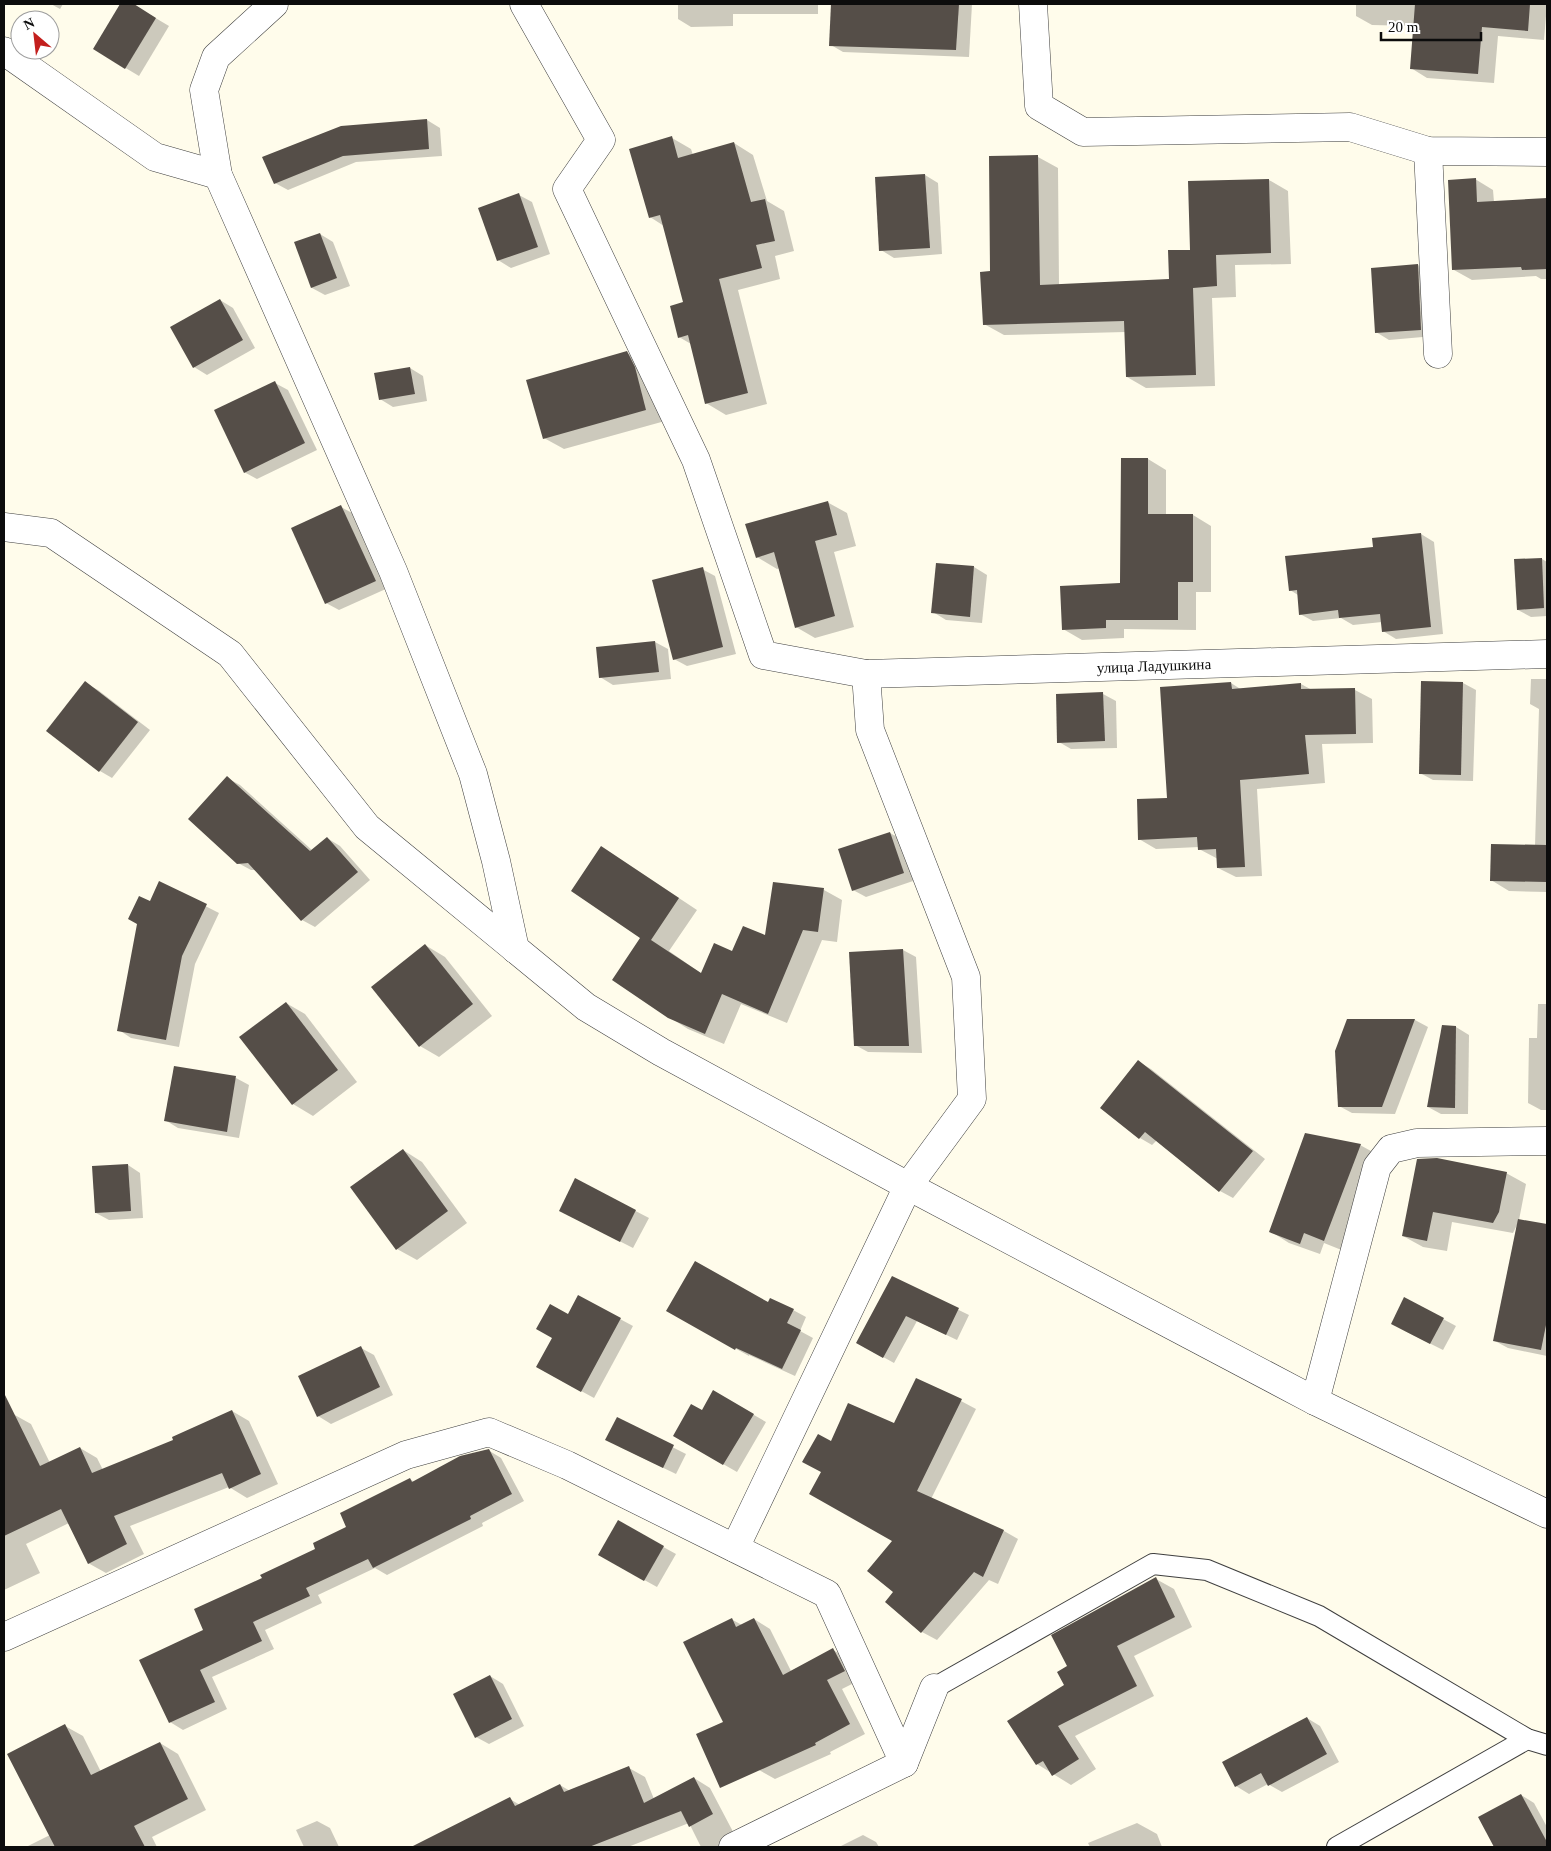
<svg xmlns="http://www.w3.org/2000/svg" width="1551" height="1851" font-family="Georgia,serif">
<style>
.shadow{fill:#0003}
.building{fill:#554e48}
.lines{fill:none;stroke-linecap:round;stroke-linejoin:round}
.lane-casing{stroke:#3f3f3f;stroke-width:22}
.street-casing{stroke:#3f3f3f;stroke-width:29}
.lane{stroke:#fff;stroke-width:20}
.street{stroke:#fff;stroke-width:28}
.labels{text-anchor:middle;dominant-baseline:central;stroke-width:5;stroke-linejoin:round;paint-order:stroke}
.street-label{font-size:15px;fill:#0c0c0c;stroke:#fff}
</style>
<rect width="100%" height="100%" fill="#fffceb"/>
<!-- shadow -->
<g class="shadow">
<path d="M 51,4 L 63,4 L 60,9 Z"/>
<path d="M 122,4 L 132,4 L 169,26 L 139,76 L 94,49 Z"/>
<path d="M 678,4 L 818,4 L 818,14 L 733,14 L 733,26 L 691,27 L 678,19 Z"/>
<path d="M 832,4 L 972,4 L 969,57 L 843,52 L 831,45 Z"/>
<path d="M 1356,4 L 1547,4 L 1544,40 L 1498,36 L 1494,83 L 1427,78 L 1411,68 L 1414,26 L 1372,25 L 1356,16 Z"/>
<path d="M 427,120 L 440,128 L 442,156 L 356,162 L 288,190 L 275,183 Z"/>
<path d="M 672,138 L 691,149 L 693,155 L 734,143 L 753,155 L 767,201 L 784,211 L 794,251 L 775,256 L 780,279 L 738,290 L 767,404 L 726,415 L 706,403 L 691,344 L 679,337 L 684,303 L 664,226 L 650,217 Z"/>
<path d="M 990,157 L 1038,157 L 1058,168 L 1059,285 L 1170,280 L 1191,251 L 1269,180 L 1288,191 L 1291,264 L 1235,265 L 1236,297 L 1212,298 L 1215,386 L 1146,388 L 1127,377 L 1126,332 L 1004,335 L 984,324 L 992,272 Z"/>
<path d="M 925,175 L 938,183 L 942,254 L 894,258 L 881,250 Z"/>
<path d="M 1475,179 L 1493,190 L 1494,202 L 1547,199 L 1547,279 L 1541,279 L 1536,276 L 1472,280 L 1454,270 Z"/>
<path d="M 519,195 L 532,202 L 550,254 L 511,268 L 498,260 Z"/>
<path d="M 320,234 L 333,242 L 350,286 L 325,295 L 312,288 L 296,243 Z"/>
<path d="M 1418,265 L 1431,273 L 1434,336 L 1389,340 L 1376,332 Z"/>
<path d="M 220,300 L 233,308 L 255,348 L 207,375 L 194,367 Z"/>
<path d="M 627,353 L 646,364 L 665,421 L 564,449 L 544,438 Z"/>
<path d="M 410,368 L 423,376 L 427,401 L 393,407 L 380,399 Z"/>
<path d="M 275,383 L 288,390 L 317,450 L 257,479 L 244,472 Z"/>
<path d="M 1148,459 L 1166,470 L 1166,515 L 1193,515 L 1211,526 L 1211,592 L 1196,592 L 1196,630 L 1124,629 L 1124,638 L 1082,640 L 1063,629 L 1121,584 Z"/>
<path d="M 827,502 L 847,513 L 856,546 L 834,552 L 854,627 L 815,638 L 796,627 L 780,568 L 777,569 L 757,557 Z"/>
<path d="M 341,507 L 354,514 L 388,588 L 339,610 L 326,603 Z"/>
<path d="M 1421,534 L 1434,542 L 1443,634 L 1396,639 L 1383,631 L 1382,622 L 1353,625 L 1341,618 L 1313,621 L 1300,614 L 1298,595 L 1290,590 L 1374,548 Z"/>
<path d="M 1542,559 L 1547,562 L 1547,616 L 1531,617 L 1518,610 Z"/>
<path d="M 974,567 L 987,575 L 982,623 L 946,620 L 933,612 Z"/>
<path d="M 702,569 L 715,576 L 736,654 L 687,666 L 674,659 Z"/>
<path d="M 655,642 L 668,649 L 671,679 L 613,685 L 600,677 L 597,648 Z"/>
<path d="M 1531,679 L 1547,679 L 1547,892 L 1509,891 L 1491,880 L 1535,846 L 1539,709 L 1530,704 Z"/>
<path d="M 85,683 L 98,690 L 150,730 L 112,778 L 100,771 Z"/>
<path d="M 1231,683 L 1242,690 L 1301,684 L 1312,690 L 1355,690 L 1372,699 L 1373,743 L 1322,744 L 1325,783 L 1257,789 L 1262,876 L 1236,877 L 1218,868 L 1218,859 L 1199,849 L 1199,847 L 1156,849 L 1139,839 L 1168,799 Z"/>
<path d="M 1463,683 L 1476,690 L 1473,781 L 1433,780 L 1420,773 Z"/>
<path d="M 1103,694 L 1116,701 L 1117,748 L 1071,749 L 1059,742 L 1057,695 Z"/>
<path d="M 227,778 L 240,785 L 313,851 L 327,838 L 340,846 L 370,880 L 315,927 L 302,920 L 256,870 L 251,870 L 238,863 Z"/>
<path d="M 890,833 L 903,840 L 916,880 L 866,897 L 853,890 Z"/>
<path d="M 602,847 L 697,910 L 669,951 L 702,974 L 767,937 L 774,883 L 824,890 L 842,900 L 837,942 L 822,940 L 787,1023 L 741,1004 L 724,1044 L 688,1029 L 669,1017 L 642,938 Z"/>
<path d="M 160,883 L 219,913 L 195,964 L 179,1047 L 131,1038 L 119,1030 L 151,902 Z"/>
<path d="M 425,945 L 445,957 L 492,1016 L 439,1057 L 420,1046 Z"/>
<path d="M 903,950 L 916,957 L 922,1053 L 868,1052 L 855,1045 Z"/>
<path d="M 286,1003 L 305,1014 L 357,1082 L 313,1116 L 293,1104 L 241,1037 Z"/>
<path d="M 1538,1004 L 1547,1004 L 1547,1110 L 1541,1110 L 1528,1103 L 1529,1038 L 1537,1038 Z"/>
<path d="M 1348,1020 L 1415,1020 L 1428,1027 L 1395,1114 L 1352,1113 L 1339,1106 Z"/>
<path d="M 1456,1027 L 1469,1035 L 1468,1114 L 1441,1114 L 1428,1107 Z"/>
<path d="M 1139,1062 L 1151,1069 L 1265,1159 L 1233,1198 L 1220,1191 L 1157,1140 L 1152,1145 L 1140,1138 Z"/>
<path d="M 236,1078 L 249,1085 L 239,1138 L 178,1128 L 165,1120 Z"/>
<path d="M 1360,1145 L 1380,1156 L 1344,1251 L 1324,1243 L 1320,1254 L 1289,1243 L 1270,1231 Z"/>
<path d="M 403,1150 L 422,1162 L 467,1223 L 417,1260 L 397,1249 Z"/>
<path d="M 1418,1160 L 1506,1173 L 1526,1184 L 1519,1220 L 1547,1226 L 1547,1356 L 1508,1348 L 1495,1341 L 1517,1225 L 1513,1233 L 1452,1222 L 1447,1251 L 1423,1247 L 1403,1236 Z"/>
<path d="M 128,1165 L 140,1173 L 143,1218 L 109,1220 L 96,1213 Z"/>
<path d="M 576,1180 L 649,1218 L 633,1248 L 574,1218 Z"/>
<path d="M 893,1278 L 969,1315 L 957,1340 L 917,1321 L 894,1363 L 858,1343 Z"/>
<path d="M 768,1304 L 793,1310 L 806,1317 L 800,1331 L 813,1338 L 795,1376 L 749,1355 L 749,1356 L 668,1311 Z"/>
<path d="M 569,1316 L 620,1319 L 633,1326 L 594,1398 L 550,1374 Z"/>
<path d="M 1443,1319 L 1456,1326 L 1443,1350 L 1405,1331 Z"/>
<path d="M 361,1348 L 374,1355 L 393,1395 L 331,1424 L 318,1416 Z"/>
<path d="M 714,1392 L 766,1422 L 737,1472 L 674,1436 L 702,1412 Z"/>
<path d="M 961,1401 L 976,1409 L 931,1499 L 1004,1531 L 1018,1539 L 998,1584 L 989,1580 L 937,1640 L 922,1632 L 886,1602 L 895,1592 L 894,1541 L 822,1472 L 832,1443 L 895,1424 Z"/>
<path d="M 232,1411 L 249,1421 L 278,1484 L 247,1498 L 229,1487 L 130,1526 L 144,1554 L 106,1573 L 88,1563 L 69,1523 L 26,1544 L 40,1573 L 4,1590 L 4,1467 L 10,1464 L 4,1451 L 4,1418 L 13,1414 L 31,1424 L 50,1463 L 80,1448 L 97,1458 L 103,1470 L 175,1441 Z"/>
<path d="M 617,1419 L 686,1454 L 676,1474 L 620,1447 Z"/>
<path d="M 488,1450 L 501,1458 L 524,1501 L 482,1523 L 483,1526 L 387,1575 L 375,1568 L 318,1595 L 322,1603 L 265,1630 L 274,1649 L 212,1677 L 227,1709 L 183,1730 L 170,1722 L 205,1630 L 263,1579 L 317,1549 L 410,1479 L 414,1482 Z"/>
<path d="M 618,1522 L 676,1554 L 657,1587 L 599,1555 Z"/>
<path d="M 1156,1579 L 1174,1589 L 1192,1627 L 1134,1656 L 1154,1696 L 1075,1736 L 1096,1769 L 1071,1785 L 1037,1764 L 1066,1685 L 1069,1667 Z"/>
<path d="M 731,1619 L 742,1625 L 754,1619 L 770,1629 L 791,1671 L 833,1650 L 849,1659 L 860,1680 L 842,1689 L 865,1734 L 830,1752 L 831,1754 L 775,1779 L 759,1770 Z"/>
<path d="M 490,1676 L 503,1684 L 524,1726 L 489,1744 L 476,1737 Z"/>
<path d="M 1307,1718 L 1320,1726 L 1339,1762 L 1282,1792 L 1268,1784 L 1249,1794 L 1236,1786 Z"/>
<path d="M 65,1726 L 83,1736 L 101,1772 L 160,1743 L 178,1754 L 206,1810 L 152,1837 L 157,1847 L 26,1847 L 50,1835 Z"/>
<path d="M 629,1768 L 645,1777 L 654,1799 L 694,1778 L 710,1788 L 740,1845 L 737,1847 L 701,1847 L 689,1823 L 628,1847 L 428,1847 L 510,1799 L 520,1805 L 560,1785 L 570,1791 Z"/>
<path d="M 1521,1795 L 1534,1803 L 1547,1827 L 1547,1847 L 1495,1847 L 1480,1817 Z"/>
<path d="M 317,1821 L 330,1828 L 339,1847 L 304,1847 L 296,1830 Z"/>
<path d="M 1137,1823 L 1157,1834 L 1162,1847 L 1090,1847 L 1088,1843 Z"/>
<path d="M 863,1835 L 876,1842 L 879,1847 L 839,1847 Z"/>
</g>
<!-- building -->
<g class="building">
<path d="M 120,4 L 134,4 L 156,18 L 125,69 L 93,49 Z"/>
<path d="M 831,4 L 959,4 L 956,50 L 829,46 Z"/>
<path d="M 1415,4 L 1530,4 L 1528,31 L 1482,27 L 1478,74 L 1410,69 Z"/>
<path d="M 427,119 L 429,149 L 343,156 L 274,184 L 262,157 L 341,126 Z"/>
<path d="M 672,136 L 678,158 L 734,142 L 751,202 L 765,199 L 775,241 L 756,245 L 762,268 L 719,279 L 748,393 L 705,404 L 688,335 L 678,338 L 670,306 L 683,302 L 660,215 L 649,218 L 629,149 Z"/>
<path d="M 1038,155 L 1040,285 L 1169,279 L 1168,250 L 1190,250 L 1188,181 L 1269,179 L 1271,253 L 1216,255 L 1217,286 L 1193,288 L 1196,375 L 1126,377 L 1124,321 L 983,325 L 980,272 L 990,271 L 989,156 Z"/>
<path d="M 925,174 L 930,248 L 879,251 L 875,177 Z"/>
<path d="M 1476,178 L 1477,202 L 1547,198 L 1547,269 L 1522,270 L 1521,267 L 1452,270 L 1448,180 Z"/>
<path d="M 519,193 L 538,247 L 497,261 L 478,208 Z"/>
<path d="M 320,233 L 337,278 L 311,288 L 294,242 Z"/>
<path d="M 1418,264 L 1421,330 L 1375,333 L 1371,268 Z"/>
<path d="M 220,299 L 243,340 L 193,368 L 170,327 Z"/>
<path d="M 627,351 L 635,367 L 646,410 L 543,439 L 526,380 Z"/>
<path d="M 410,367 L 415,394 L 379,400 L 374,373 Z"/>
<path d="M 275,381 L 305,443 L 244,473 L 214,410 Z"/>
<path d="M 1121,458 L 1148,458 L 1148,514 L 1193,514 L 1193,582 L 1178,582 L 1178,620 L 1106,620 L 1106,628 L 1062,630 L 1060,586 L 1120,583 Z"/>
<path d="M 828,501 L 837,535 L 815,541 L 835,616 L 795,628 L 774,552 L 756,558 L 745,524 Z"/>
<path d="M 341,505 L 376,581 L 325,604 L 291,528 Z"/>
<path d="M 1421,533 L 1431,627 L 1382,632 L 1380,614 L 1339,618 L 1338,610 L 1299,615 L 1297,590 L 1289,591 L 1285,556 L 1373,547 L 1372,538 Z"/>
<path d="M 1542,558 L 1544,608 L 1517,610 L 1514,559 Z"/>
<path d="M 936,563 L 974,566 L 970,617 L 931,613 Z"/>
<path d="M 703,567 L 723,647 L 673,660 L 652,580 Z"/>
<path d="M 655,641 L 659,672 L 599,678 L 596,647 Z"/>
<path d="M 85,681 L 138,722 L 99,772 L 46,731 Z"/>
<path d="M 1421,681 L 1463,682 L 1461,775 L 1419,774 Z"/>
<path d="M 1231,682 L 1232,689 L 1301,683 L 1301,689 L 1355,688 L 1356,734 L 1305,735 L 1309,774 L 1240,780 L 1245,867 L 1217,868 L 1216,849 L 1198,850 L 1197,837 L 1138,840 L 1137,799 L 1167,798 L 1160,687 Z"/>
<path d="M 1103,692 L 1105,741 L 1057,743 L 1056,694 Z"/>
<path d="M 227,776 L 310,851 L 327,837 L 358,872 L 301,921 L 248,863 L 237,864 L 188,819 Z"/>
<path d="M 890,832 L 904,873 L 852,891 L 838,849 Z"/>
<path d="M 1491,844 L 1547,845 L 1547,882 L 1490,881 Z"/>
<path d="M 601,846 L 679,898 L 651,940 L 701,973 L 714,943 L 732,951 L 743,926 L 765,935 L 773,882 L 824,888 L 818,932 L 803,930 L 768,1014 L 722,994 L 705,1034 L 668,1018 L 612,980 L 640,938 L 571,891 Z"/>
<path d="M 159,881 L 207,904 L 182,956 L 166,1040 L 117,1031 L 137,924 L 128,919 L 139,896 L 150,901 Z"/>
<path d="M 425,944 L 473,1004 L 419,1047 L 371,987 Z"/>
<path d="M 903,949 L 909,1046 L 854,1046 L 849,952 Z"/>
<path d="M 286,1002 L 338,1070 L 292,1105 L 239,1037 Z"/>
<path d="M 1347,1019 L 1415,1019 L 1382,1107 L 1338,1107 L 1335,1051 Z"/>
<path d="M 1442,1025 L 1456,1026 L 1455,1108 L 1427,1107 Z"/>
<path d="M 1138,1060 L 1253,1151 L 1219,1192 L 1145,1132 L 1139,1139 L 1100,1108 Z"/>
<path d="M 174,1066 L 236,1076 L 227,1132 L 164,1121 Z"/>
<path d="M 1305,1133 L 1361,1144 L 1324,1241 L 1304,1233 L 1300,1244 L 1269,1232 Z"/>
<path d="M 403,1149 L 448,1211 L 396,1250 L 350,1187 Z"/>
<path d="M 1437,1158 L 1507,1172 L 1499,1212 L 1493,1223 L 1433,1212 L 1427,1241 L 1402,1236 L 1417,1159 Z"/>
<path d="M 128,1164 L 131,1211 L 95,1213 L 92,1166 Z"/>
<path d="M 575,1178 L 636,1210 L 620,1242 L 559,1211 Z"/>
<path d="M 1518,1219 L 1547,1224 L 1547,1320 L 1541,1350 L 1493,1341 Z"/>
<path d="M 695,1261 L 768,1302 L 770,1298 L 794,1309 L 787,1323 L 801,1330 L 782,1369 L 736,1348 L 735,1350 L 666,1311 Z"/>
<path d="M 892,1276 L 959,1308 L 946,1335 L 906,1316 L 883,1358 L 856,1343 Z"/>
<path d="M 578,1295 L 621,1318 L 581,1392 L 536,1367 L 552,1338 L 536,1329 L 550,1304 L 568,1314 Z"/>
<path d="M 1404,1297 L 1444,1318 L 1430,1344 L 1391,1324 Z"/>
<path d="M 361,1346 L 380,1387 L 317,1417 L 298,1376 Z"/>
<path d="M 916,1378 L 962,1399 L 917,1491 L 1004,1530 L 983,1577 L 974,1572 L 921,1633 L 885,1602 L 893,1592 L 867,1571 L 892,1541 L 809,1494 L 821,1472 L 802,1462 L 818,1434 L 831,1441 L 848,1403 L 894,1423 Z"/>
<path d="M 713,1390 L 754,1414 L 723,1465 L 673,1436 L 691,1404 L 702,1410 Z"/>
<path d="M 4,1393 L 40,1466 L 80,1447 L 92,1473 L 173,1440 L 172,1437 L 232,1410 L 261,1474 L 229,1489 L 222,1473 L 114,1516 L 127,1544 L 88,1564 L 61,1509 L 4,1536 Z"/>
<path d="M 617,1417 L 674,1445 L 663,1468 L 605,1440 Z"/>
<path d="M 489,1449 L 512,1494 L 470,1516 L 471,1519 L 373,1568 L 368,1559 L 306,1588 L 310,1596 L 253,1622 L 262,1641 L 200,1670 L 215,1702 L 169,1723 L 139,1660 L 203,1630 L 194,1609 L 262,1578 L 260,1575 L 315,1549 L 313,1543 L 346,1527 L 340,1513 L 410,1478 L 412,1482 L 460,1456 Z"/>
<path d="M 618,1520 L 664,1546 L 644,1581 L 598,1555 Z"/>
<path d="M 1156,1577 L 1175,1617 L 1117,1646 L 1137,1686 L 1058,1726 L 1079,1759 L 1052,1776 L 1043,1761 L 1036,1765 L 1007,1721 L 1064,1685 L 1057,1672 L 1067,1666 L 1051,1635 Z"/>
<path d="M 732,1618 L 736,1627 L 754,1618 L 783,1675 L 833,1648 L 845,1671 L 827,1680 L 850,1724 L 815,1743 L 816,1745 L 720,1788 L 696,1734 L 723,1722 L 683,1642 Z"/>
<path d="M 490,1675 L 512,1719 L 475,1738 L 453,1694 Z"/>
<path d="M 1307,1717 L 1327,1754 L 1268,1786 L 1261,1773 L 1235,1787 L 1222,1762 Z"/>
<path d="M 65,1724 L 91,1775 L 160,1742 L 188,1799 L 134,1826 L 145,1847 L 55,1847 L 7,1754 Z"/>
<path d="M 629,1766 L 644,1803 L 694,1777 L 713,1814 L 689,1827 L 681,1811 L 589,1847 L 411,1847 L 510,1797 L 515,1806 L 560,1784 L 564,1792 Z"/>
<path d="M 1521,1794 L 1547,1842 L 1547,1847 L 1494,1847 L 1478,1817 Z"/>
</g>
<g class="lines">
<!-- lane casing -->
<g class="lane-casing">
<g id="lane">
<path d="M 934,1688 L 1153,1564 L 1207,1570 L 1319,1616 L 1527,1739 L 1547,1745"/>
<path d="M 1337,1847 L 1527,1739"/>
</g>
</g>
<!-- street casing -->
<g class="street-casing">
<g id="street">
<path d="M 274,4 L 216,57 L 204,90 L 218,175 L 393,571 L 473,774 L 496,861 L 515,949"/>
<path d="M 524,4 L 601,140 L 567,189 L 696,460 L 763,655 L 866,674 L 1547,654"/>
<path d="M 1033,4 L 1039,106 L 1083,132 L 1350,127 L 1428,151 L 1547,152"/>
<path d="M 4,51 L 155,157 L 218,175"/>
<path d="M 1428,151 L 1438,354"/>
<path d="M 4,527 L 51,533 L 230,654 L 367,827 L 586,1007 L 661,1052 L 908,1186 L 1315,1401 L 1547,1514"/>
<path d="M 1315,1401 L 1377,1167 L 1391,1149 L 1417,1143 L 1547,1141"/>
<path d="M 735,1548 L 908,1186 L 972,1099 L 966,977 L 870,730 L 866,674"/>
<path d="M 4,1637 L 406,1455 L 489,1432 L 567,1465 L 827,1594 L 904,1763"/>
<path d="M 733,1847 L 904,1763 L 934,1688"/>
</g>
</g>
<!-- lane -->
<use href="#lane" class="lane"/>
<!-- street -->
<use href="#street" class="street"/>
</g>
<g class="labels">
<!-- street labels -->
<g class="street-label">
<text transform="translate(1154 666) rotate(-2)">улица Ладушкина</text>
</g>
</g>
<!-- border -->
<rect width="1551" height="1851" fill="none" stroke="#0c0c0c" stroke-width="10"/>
<!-- north arrow -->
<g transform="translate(35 35) rotate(332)"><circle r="24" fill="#ffffff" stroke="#9e9e9e"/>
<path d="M0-4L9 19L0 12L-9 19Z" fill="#c31f1d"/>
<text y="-8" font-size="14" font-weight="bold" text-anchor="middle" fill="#0c0c0c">N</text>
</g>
<!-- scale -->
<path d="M1381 32v8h100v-8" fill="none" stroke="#0c0c0c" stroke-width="2.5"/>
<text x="1388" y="32" font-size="15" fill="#0c0c0c" stroke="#ffffff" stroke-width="4" paint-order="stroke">20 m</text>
</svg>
